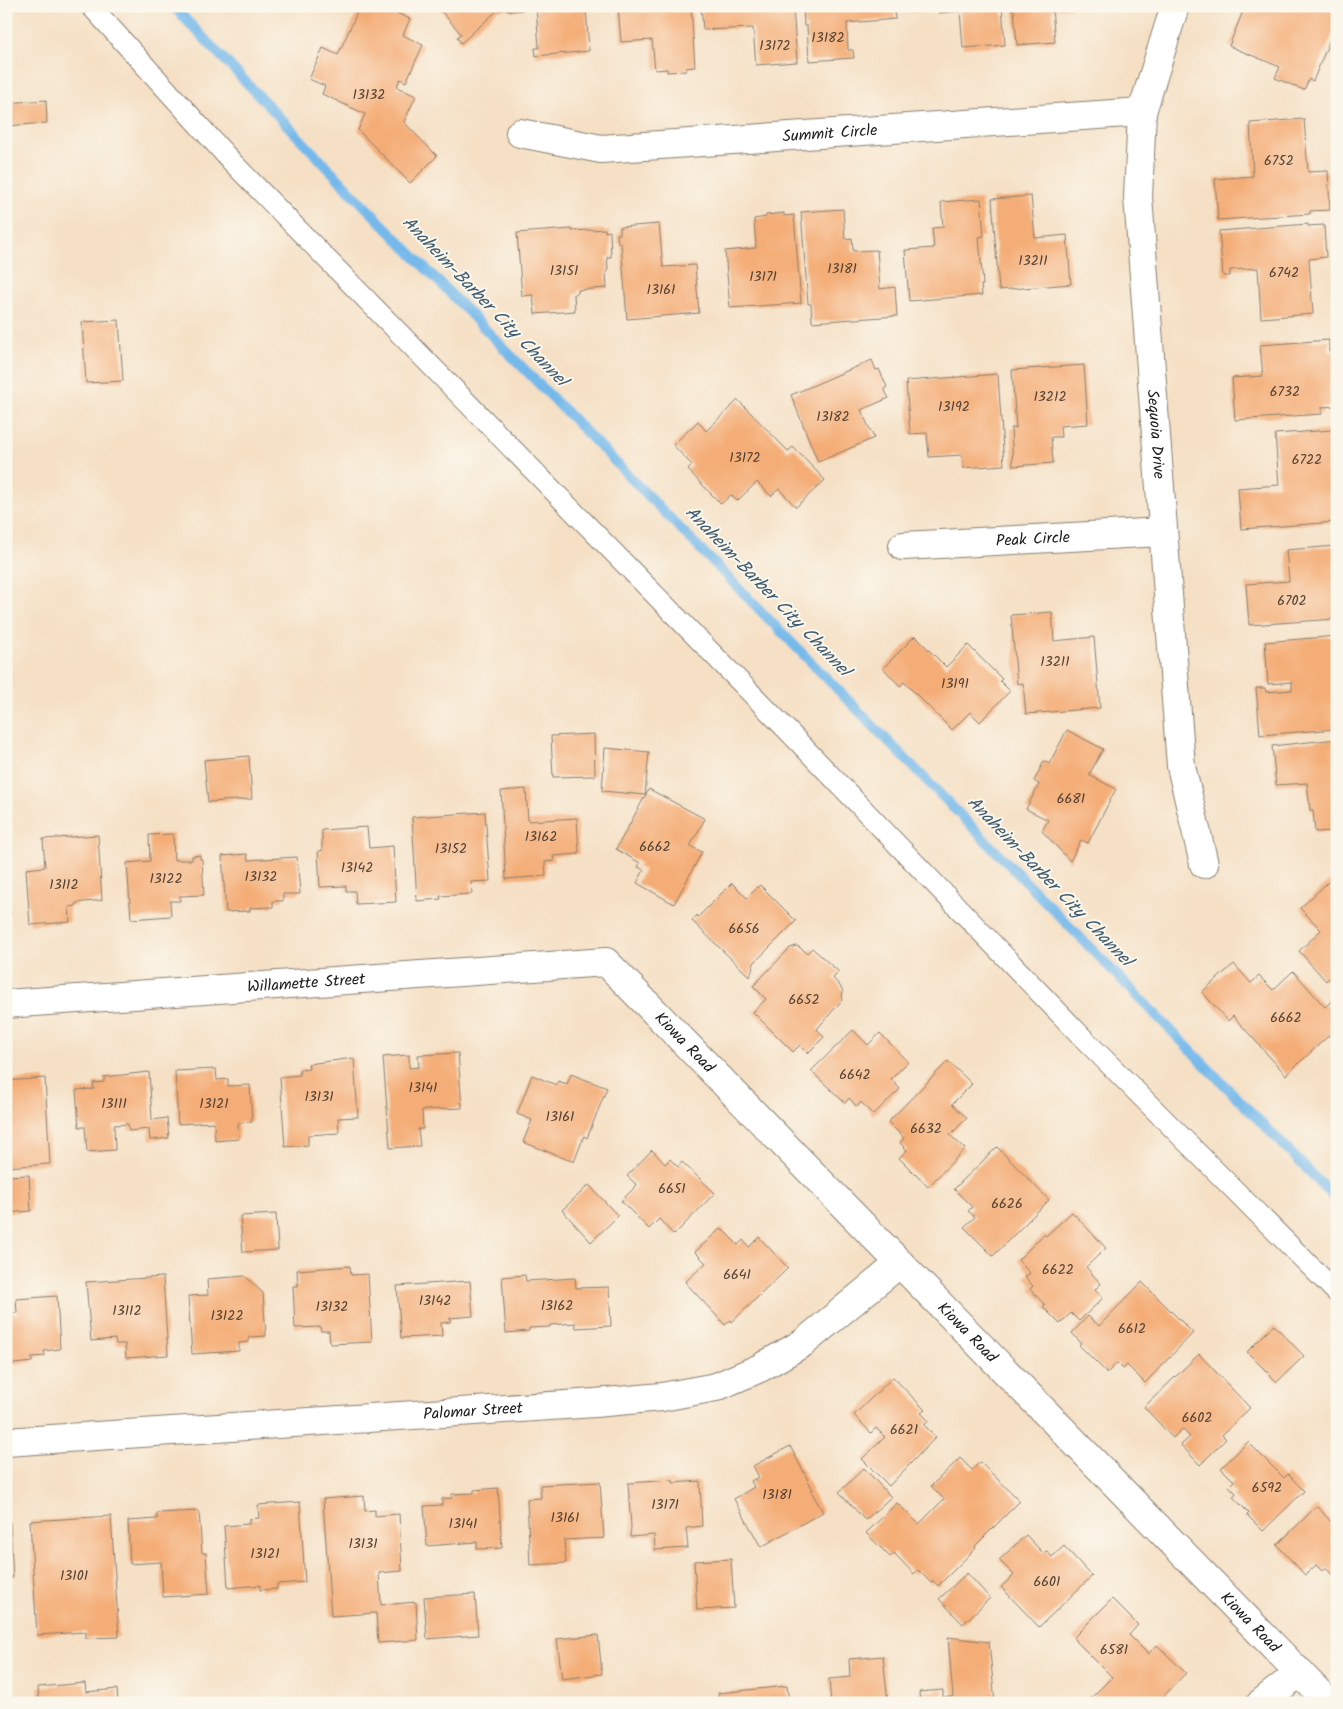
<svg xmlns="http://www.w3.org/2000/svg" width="1343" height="1709" font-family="Kalam,sans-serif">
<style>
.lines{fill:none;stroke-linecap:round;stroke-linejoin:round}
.stream{stroke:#75b9eb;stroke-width:10}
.building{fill:#f4ad77}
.service-casing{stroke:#887e70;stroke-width:22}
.minor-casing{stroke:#887e70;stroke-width:30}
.service{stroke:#fff;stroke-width:20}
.minor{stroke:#fff;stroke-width:28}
.labels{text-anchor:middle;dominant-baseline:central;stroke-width:4;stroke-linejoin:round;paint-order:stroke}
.number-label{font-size:14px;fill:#524033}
.street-label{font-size:16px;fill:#1c1c1c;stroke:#fbf7ec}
.water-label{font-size:18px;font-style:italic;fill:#405b6f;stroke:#fbf7ec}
</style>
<rect width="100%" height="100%" fill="#fbf7ec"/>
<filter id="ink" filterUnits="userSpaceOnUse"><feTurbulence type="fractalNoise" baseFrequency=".02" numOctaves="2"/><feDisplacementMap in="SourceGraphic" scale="10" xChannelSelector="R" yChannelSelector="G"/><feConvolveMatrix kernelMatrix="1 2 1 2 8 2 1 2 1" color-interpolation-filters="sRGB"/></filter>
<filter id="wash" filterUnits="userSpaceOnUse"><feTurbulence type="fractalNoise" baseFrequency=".0096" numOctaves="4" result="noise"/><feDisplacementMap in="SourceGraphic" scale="20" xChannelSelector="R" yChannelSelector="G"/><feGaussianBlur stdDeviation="1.12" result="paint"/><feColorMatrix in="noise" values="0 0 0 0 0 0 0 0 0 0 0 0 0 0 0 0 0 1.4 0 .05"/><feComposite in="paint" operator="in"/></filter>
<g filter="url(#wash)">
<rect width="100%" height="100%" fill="#f5e0c5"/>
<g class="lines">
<!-- stream -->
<path class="stream" d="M 173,6 L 352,193 L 1337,1200"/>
</g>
<g id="blocks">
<!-- building -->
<g class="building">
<path d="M 360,6 L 381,6 L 410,19 L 403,35 L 423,45 L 406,82 L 400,79 L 397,87 L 416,96 L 404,122 L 437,156 L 410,183 L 358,130 L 365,114 L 322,94 L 325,86 L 309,79 L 323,48 L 338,55 Z"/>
<path d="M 437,6 L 528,6 L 528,8 L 523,8 L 523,10 L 510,11 L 509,9 L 498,10 L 461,43 L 457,37 L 461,34 Z"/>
<path d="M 536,6 L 586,6 L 589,51 L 536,56 L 535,48 L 539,48 Z"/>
<path d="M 618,6 L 691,6 L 695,67 L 686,68 L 686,71 L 667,72 L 667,69 L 655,70 L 652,40 L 621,42 Z"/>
<path d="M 701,6 L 793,6 L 797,62 L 756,65 L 753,28 L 703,30 Z"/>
<path d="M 803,6 L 894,6 L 895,19 L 847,23 L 848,50 L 853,50 L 854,58 L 809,61 L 807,26 L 804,26 Z"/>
<path d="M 908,6 L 1002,6 L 1005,45 L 963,48 L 960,11 L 939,13 L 939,10 L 908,12 Z"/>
<path d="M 1011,6 L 1071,6 L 1071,8 L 1052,9 L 1055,42 L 1017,45 L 1014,10 L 1011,10 Z"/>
<path d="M 1245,6 L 1337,6 L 1337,17 L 1332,29 L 1334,30 L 1313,81 L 1309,79 L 1304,90 L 1275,78 L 1280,67 L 1229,46 Z"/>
<path d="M 46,100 L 47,123 L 6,126 L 6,103 Z"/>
<path d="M 1304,119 L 1308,172 L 1328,171 L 1330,210 L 1310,211 L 1310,214 L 1218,220 L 1215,179 L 1253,176 L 1250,123 Z"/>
<path d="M 1031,196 L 1035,238 L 1067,235 L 1071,284 L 999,290 L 992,199 Z"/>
<path d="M 981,199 L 984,236 L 979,237 L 983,285 L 981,285 L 982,295 L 909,301 L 905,250 L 934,248 L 932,228 L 943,227 L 941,202 Z"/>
<path d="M 843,209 L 845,239 L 852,238 L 853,251 L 877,250 L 880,289 L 895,287 L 897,316 L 812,322 L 811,304 L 808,304 L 801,212 Z"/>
<path d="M 784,213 L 784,216 L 794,215 L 801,303 L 730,308 L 725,251 L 756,248 L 754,219 L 766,217 L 766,215 Z"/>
<path d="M 659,224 L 663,267 L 695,265 L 699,313 L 627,319 L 621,243 L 618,243 L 617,234 L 620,234 L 620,227 Z"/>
<path d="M 1308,224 L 1308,226 L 1324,225 L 1326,257 L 1309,259 L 1313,314 L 1261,318 L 1258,268 L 1230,270 L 1230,276 L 1223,276 L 1219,231 Z"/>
<path d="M 572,229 L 572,231 L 605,229 L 605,232 L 610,231 L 611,257 L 607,257 L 608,268 L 606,274 L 607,288 L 578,290 L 578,293 L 574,294 L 575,311 L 535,314 L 533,295 L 522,296 L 517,233 Z"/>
<path d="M 119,320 L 123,381 L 86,383 L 82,322 Z"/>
<path d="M 1329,340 L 1329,352 L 1335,351 L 1337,406 L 1322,407 L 1322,414 L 1235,420 L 1232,378 L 1263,376 L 1260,345 Z"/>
<path d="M 872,360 L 876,370 L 879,369 L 887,387 L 884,389 L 889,398 L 861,410 L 874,438 L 818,462 L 791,395 Z"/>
<path d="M 1084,365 L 1088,424 L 1060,426 L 1061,437 L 1051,437 L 1053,463 L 1013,466 L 1011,428 L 1016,428 L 1012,370 Z"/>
<path d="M 998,374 L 1004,465 L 963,468 L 962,455 L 929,457 L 927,433 L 910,434 L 906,381 Z"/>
<path d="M 738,400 L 788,451 L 793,447 L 825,480 L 796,507 L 779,489 L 771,496 L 757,482 L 737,501 L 731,495 L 721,504 L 688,470 L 692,465 L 673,445 L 698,421 L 706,431 Z"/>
<path d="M 1332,430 L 1333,434 L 1337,434 L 1337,522 L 1241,529 L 1238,488 L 1279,485 L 1275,434 Z"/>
<path d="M 1336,546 L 1337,619 L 1249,625 L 1246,584 L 1289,581 L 1286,550 Z"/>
<path d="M 1052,612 L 1054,641 L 1094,637 L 1100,708 L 1026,714 L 1023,683 L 1017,684 L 1011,615 Z"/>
<path d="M 915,636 L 946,667 L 968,645 L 1002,679 L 1000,681 L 1010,691 L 980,722 L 970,712 L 952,730 L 904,682 L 900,686 L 883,668 Z"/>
<path d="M 1337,636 L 1337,729 L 1260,735 L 1256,688 L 1265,688 L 1266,692 L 1292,690 L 1292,682 L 1268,684 L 1265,642 Z"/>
<path d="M 1067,730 L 1103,749 L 1089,775 L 1116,789 L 1088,843 L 1081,840 L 1070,861 L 1042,831 L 1048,820 L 1026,809 L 1039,784 L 1034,781 L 1044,761 L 1049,764 Z"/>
<path d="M 594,734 L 595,776 L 553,777 L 551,736 Z"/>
<path d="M 1337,739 L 1337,831 L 1315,832 L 1313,810 L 1310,810 L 1307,783 L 1276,785 L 1272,746 Z"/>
<path d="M 605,748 L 649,752 L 645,795 L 602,791 Z"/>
<path d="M 249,756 L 252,799 L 208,802 L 204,760 Z"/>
<path d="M 526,789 L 528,821 L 577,818 L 579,854 L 553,856 L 554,861 L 545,862 L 546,876 L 506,879 L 501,791 Z"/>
<path d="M 649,789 L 705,819 L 690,846 L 702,852 L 674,904 L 637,883 L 644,870 L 638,867 L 640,863 L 616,849 Z"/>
<path d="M 485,812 L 490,881 L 471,882 L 472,894 L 440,896 L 441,899 L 417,901 L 412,817 Z"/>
<path d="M 367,827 L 369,848 L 393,846 L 396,902 L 356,904 L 355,891 L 346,891 L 346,886 L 320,887 L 318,851 L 322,851 L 322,830 Z"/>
<path d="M 173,834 L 174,860 L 192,860 L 192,856 L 200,855 L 200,859 L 202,859 L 204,895 L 180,896 L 180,901 L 170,901 L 171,916 L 131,919 L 127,863 L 150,861 L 149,835 Z"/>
<path d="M 98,835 L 102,900 L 76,903 L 76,906 L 69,907 L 70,922 L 30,925 L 26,869 L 45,867 L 43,839 Z"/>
<path d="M 247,854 L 248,860 L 297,857 L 300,894 L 283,894 L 283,901 L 273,901 L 273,907 L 250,908 L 250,911 L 226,912 L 222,856 Z"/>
<path d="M 1337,874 L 1337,971 L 1326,981 L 1299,951 L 1321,930 L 1300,908 Z"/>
<path d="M 732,883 L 747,898 L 760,885 L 796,921 L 754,963 L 750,977 L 692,921 L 697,915 L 698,917 Z"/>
<path d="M 6,886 L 8,886 L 10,914 L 6,914 Z"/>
<path d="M 796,946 L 799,947 L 807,953 L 812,948 L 839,972 L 833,978 L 840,986 L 843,991 L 842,1000 L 817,1029 L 824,1037 L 808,1053 L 800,1045 L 793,1052 L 753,1012 L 766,999 L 753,986 L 790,948 Z"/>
<path d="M 1234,964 L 1251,983 L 1259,976 L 1273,990 L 1293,971 L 1325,1007 L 1332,1001 L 1337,1007 L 1337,1028 L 1286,1075 L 1233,1016 L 1228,1021 L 1202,992 Z"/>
<path d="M 853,1030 L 868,1045 L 880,1033 L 908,1062 L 891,1079 L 900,1089 L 873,1115 L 861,1102 L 857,1107 L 849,1098 L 845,1103 L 811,1071 Z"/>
<path d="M 458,1053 L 462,1108 L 422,1110 L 423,1129 L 418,1129 L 420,1146 L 390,1148 L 383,1057 L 409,1055 L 409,1068 L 419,1067 L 418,1055 Z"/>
<path d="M 354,1058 L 358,1117 L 338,1118 L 339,1133 L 308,1135 L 308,1145 L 285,1147 L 280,1077 L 300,1075 L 299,1070 L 309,1069 L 308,1064 Z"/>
<path d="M 948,1061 L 972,1084 L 952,1104 L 967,1118 L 950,1135 L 965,1149 L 928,1187 L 899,1158 L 907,1150 L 900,1143 L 904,1138 L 888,1122 Z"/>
<path d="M 216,1069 L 217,1080 L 228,1079 L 228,1086 L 250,1085 L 252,1122 L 238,1123 L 239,1139 L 215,1141 L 214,1122 L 178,1124 L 175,1071 Z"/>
<path d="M 149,1072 L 152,1120 L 167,1118 L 169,1138 L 150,1140 L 149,1129 L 129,1131 L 128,1124 L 114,1125 L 115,1150 L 87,1152 L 85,1127 L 79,1127 L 76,1090 L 94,1089 L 93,1083 L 104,1082 L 104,1077 Z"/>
<path d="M 571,1074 L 607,1088 L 587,1138 L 584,1136 L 574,1162 L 523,1142 L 532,1120 L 517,1114 L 532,1075 L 556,1085 L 558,1081 L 567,1084 Z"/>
<path d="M 45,1078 L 50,1164 L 6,1167 L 6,1081 Z"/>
<path d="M 997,1147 L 1049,1200 L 993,1256 L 964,1227 L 975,1217 L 968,1211 L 972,1207 L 954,1189 Z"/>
<path d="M 652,1150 L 665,1164 L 670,1159 L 678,1167 L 682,1162 L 715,1193 L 674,1235 L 659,1219 L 649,1229 L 621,1201 L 637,1185 L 627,1176 Z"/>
<path d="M 29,1175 L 31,1211 L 6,1213 L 6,1176 Z"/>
<path d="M 589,1185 L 618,1216 L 591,1242 L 562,1210 Z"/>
<path d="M 1072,1212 L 1106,1248 L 1086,1267 L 1101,1284 L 1095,1289 L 1103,1298 L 1079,1321 L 1071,1313 L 1060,1324 L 1043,1307 L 1045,1305 L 1030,1289 L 1033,1286 L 1025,1277 L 1030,1273 L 1018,1260 L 1044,1234 L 1046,1236 Z"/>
<path d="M 276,1214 L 278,1250 L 243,1252 L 240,1216 Z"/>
<path d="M 721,1228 L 738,1245 L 743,1240 L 749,1247 L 759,1237 L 788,1268 L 732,1322 L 731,1320 L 725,1325 L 685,1282 L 706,1263 L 695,1252 Z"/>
<path d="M 350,1266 L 351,1275 L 368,1274 L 372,1342 L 330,1344 L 329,1331 L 321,1331 L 320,1327 L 295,1328 L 293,1286 L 298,1286 L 297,1270 Z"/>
<path d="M 525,1275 L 526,1281 L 575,1278 L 576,1288 L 609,1287 L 611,1326 L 576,1328 L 575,1323 L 550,1325 L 550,1327 L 529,1328 L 529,1331 L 506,1333 L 502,1277 Z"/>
<path d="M 245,1276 L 263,1293 L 266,1336 L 249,1337 L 249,1342 L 239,1343 L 239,1351 L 192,1354 L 188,1296 L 208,1295 L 207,1279 Z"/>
<path d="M 163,1277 L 168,1355 L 126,1358 L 125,1344 L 116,1344 L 115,1339 L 91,1341 L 86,1282 Z"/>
<path d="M 470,1281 L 473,1316 L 450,1318 L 450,1322 L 441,1323 L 442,1336 L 401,1338 L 397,1286 Z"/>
<path d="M 1142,1282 L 1193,1333 L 1145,1383 L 1127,1365 L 1123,1369 L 1117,1363 L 1107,1373 L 1079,1345 L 1081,1343 L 1072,1333 L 1088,1316 L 1099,1326 Z"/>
<path d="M 57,1296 L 60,1349 L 44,1351 L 45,1356 L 32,1357 L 32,1362 L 6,1365 L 6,1309 L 10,1309 L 10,1313 L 17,1313 L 16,1299 Z"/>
<path d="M 1274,1325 L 1304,1356 L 1277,1382 L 1247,1352 Z"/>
<path d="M 1199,1354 L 1250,1408 L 1222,1435 L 1226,1439 L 1200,1465 L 1181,1445 L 1190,1437 L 1182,1429 L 1173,1438 L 1144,1407 Z"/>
<path d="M 893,1377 L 925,1410 L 921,1413 L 929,1421 L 924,1425 L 936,1437 L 889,1486 L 862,1459 L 885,1437 L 876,1428 L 871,1433 L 854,1415 Z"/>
<path d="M 1248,1442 L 1284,1478 L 1288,1474 L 1304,1491 L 1263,1531 L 1247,1515 L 1249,1513 L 1233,1497 L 1236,1493 L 1229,1486 L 1234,1481 L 1221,1468 Z"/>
<path d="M 790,1446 L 813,1490 L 811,1491 L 823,1512 L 761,1547 L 734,1499 L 754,1487 L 751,1481 L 759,1477 L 753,1466 Z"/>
<path d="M 960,1458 L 972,1470 L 980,1462 L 1020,1501 L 975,1546 L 976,1548 L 938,1586 L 933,1581 L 931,1583 L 918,1570 L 914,1574 L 894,1553 L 890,1557 L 866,1533 L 897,1503 L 919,1524 L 944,1499 L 931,1486 Z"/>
<path d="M 864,1468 L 891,1497 L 865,1520 L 839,1492 Z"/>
<path d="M 673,1480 L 673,1483 L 700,1481 L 702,1526 L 686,1528 L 688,1548 L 655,1550 L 654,1535 L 630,1537 L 631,1527 L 628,1483 Z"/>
<path d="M 600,1482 L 604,1538 L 564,1540 L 566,1563 L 530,1565 L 527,1499 L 541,1498 L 540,1485 Z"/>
<path d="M 498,1488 L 502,1548 L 477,1549 L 477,1542 L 427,1546 L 424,1506 L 442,1505 L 442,1499 L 452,1498 L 452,1494 L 474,1493 L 474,1490 Z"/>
<path d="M 364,1496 L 365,1511 L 375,1510 L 375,1516 L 399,1514 L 402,1571 L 379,1573 L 381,1605 L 416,1602 L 418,1640 L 378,1643 L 376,1613 L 331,1616 L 323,1499 Z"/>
<path d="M 300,1502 L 305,1582 L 277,1584 L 277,1589 L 260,1590 L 260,1585 L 228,1588 L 224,1526 L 249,1524 L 249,1519 L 259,1518 L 258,1505 Z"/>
<path d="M 1317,1506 L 1333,1524 L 1337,1520 L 1337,1580 L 1326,1568 L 1322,1571 L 1316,1565 L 1305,1575 L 1277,1545 Z"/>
<path d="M 199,1511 L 202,1553 L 206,1553 L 209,1594 L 163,1597 L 161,1562 L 130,1564 L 128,1521 L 157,1519 L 157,1513 Z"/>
<path d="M 111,1516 L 119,1637 L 86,1638 L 86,1632 L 37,1635 L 30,1521 Z"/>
<path d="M 6,1523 L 10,1523 L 13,1578 L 6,1578 Z"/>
<path d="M 1026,1535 L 1043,1553 L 1047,1551 L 1052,1557 L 1064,1546 L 1092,1576 L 1039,1627 L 1001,1587 L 1014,1575 L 999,1560 Z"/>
<path d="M 731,1559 L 734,1608 L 697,1610 L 694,1561 Z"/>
<path d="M 967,1573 L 990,1598 L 963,1624 L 939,1599 Z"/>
<path d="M 475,1594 L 478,1635 L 427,1639 L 424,1597 Z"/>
<path d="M 1112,1599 L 1138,1625 L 1129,1635 L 1148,1654 L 1157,1645 L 1186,1673 L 1157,1703 L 1086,1703 L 1112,1677 L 1073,1638 Z"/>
<path d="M 598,1635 L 602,1674 L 562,1679 L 557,1639 Z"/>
<path d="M 948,1637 L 989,1642 L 995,1703 L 920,1703 L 919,1692 L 943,1690 L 943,1697 L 953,1697 Z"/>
<path d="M 883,1656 L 888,1703 L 831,1703 L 829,1679 L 850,1677 L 849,1659 Z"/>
<path d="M 85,1683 L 86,1692 L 117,1689 L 118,1703 L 39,1703 L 38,1687 Z"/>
<path d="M 787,1686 L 789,1703 L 719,1703 L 718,1693 Z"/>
</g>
</g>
</g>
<g filter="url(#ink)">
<use href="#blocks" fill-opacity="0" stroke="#887e70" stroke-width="1"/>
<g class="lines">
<!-- service casing -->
<g class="service-casing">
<path id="service" d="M 91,6 L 233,163 L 790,733 L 1085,1040 L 1337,1293"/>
</g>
<!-- minor casing -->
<g class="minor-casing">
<g id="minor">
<path id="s1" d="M 1175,6 L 1142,112 L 1138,197 L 1181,766 L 1204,864"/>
<path id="s2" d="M 520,133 L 601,149 L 1142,112"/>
<path id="s3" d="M 903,546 L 1163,532"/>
<path id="s4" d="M 6,1004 L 606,962 L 1329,1703"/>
<path id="s5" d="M 6,1442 L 595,1403 L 662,1397 L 716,1387 L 760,1368 L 803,1343 L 900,1263"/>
<path d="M 1261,1703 L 1300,1672"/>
</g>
</g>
<!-- service -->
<use href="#service" class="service"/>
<!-- minor -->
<use href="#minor" class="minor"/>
</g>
</g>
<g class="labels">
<!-- number labels -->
<g class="number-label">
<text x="828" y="38">13182</text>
<text x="775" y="46">13172</text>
<text x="369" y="95">13132</text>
<text x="1279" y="161">6752</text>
<text x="1033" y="261">13211</text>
<text x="842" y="269">13181</text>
<text x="564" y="271">13151</text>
<text x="1284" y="273">6742</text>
<text x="763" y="277">13171</text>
<text x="661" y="290">13161</text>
<text x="1285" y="392">6732</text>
<text x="1050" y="397">13212</text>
<text x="954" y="407">13192</text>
<text x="833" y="417">13182</text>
<text x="745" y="458">13172</text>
<text x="1307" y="460">6722</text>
<text x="1292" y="601">6702</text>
<text x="1055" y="662">13211</text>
<text x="955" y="684">13191</text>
<text x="1071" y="799">6681</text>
<text x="541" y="837">13162</text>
<text x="655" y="847">6662</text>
<text x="451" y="849">13152</text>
<text x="357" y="868">13142</text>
<text x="261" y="877">13132</text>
<text x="166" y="879">13122</text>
<text x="64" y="885">13112</text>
<text x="744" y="929">6656</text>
<text x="804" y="1000">6652</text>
<text x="1286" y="1018">6662</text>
<text x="855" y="1075">6642</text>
<text x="423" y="1088">13141</text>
<text x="319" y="1097">13131</text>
<text x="114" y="1104">13111</text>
<text x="214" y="1104">13121</text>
<text x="560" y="1117">13161</text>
<text x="926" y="1129">6632</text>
<text x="672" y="1189">6651</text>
<text x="1007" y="1204">6626</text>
<text x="1058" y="1270">6622</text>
<text x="737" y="1275">6641</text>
<text x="435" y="1301">13142</text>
<text x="557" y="1306">13162</text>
<text x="332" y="1307">13132</text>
<text x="127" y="1311">13112</text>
<text x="227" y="1316">13122</text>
<text x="1132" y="1329">6612</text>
<text x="1197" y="1418">6602</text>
<text x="904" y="1430">6621</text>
<text x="1267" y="1488">6592</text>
<text x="777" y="1495">13181</text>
<text x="665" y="1505">13171</text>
<text x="565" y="1518">13161</text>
<text x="463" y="1524">13141</text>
<text x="363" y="1544">13131</text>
<text x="265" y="1554">13121</text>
<text x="74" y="1576">13101</text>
<text x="1047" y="1582">6601</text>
<text x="1114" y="1650">6581</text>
</g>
<!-- street labels -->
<g class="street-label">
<text stroke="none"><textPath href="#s2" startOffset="312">Summit Circle</textPath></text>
<text stroke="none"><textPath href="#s1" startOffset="434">Sequoia Drive</textPath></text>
<text stroke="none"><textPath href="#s3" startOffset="130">Peak Circle</textPath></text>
<text stroke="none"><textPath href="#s4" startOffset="301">Willamette Street</textPath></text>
<text stroke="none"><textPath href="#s4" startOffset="714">Kiowa Road</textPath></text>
<text stroke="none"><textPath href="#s4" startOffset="1119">Kiowa Road</textPath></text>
<text stroke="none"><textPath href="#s5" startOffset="468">Palomar Street</textPath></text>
<text stroke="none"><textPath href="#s4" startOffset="1524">Kiowa Road</textPath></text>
</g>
<!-- water labels -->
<g class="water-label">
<text transform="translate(484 302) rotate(46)">Anaheim-Barber City Channel</text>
<text transform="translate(767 592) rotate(46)">Anaheim-Barber City Channel</text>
<text transform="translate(1049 882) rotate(46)">Anaheim-Barber City Channel</text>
</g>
</g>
<!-- margin -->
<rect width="1343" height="1709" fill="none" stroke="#fbf7ec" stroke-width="25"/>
</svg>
